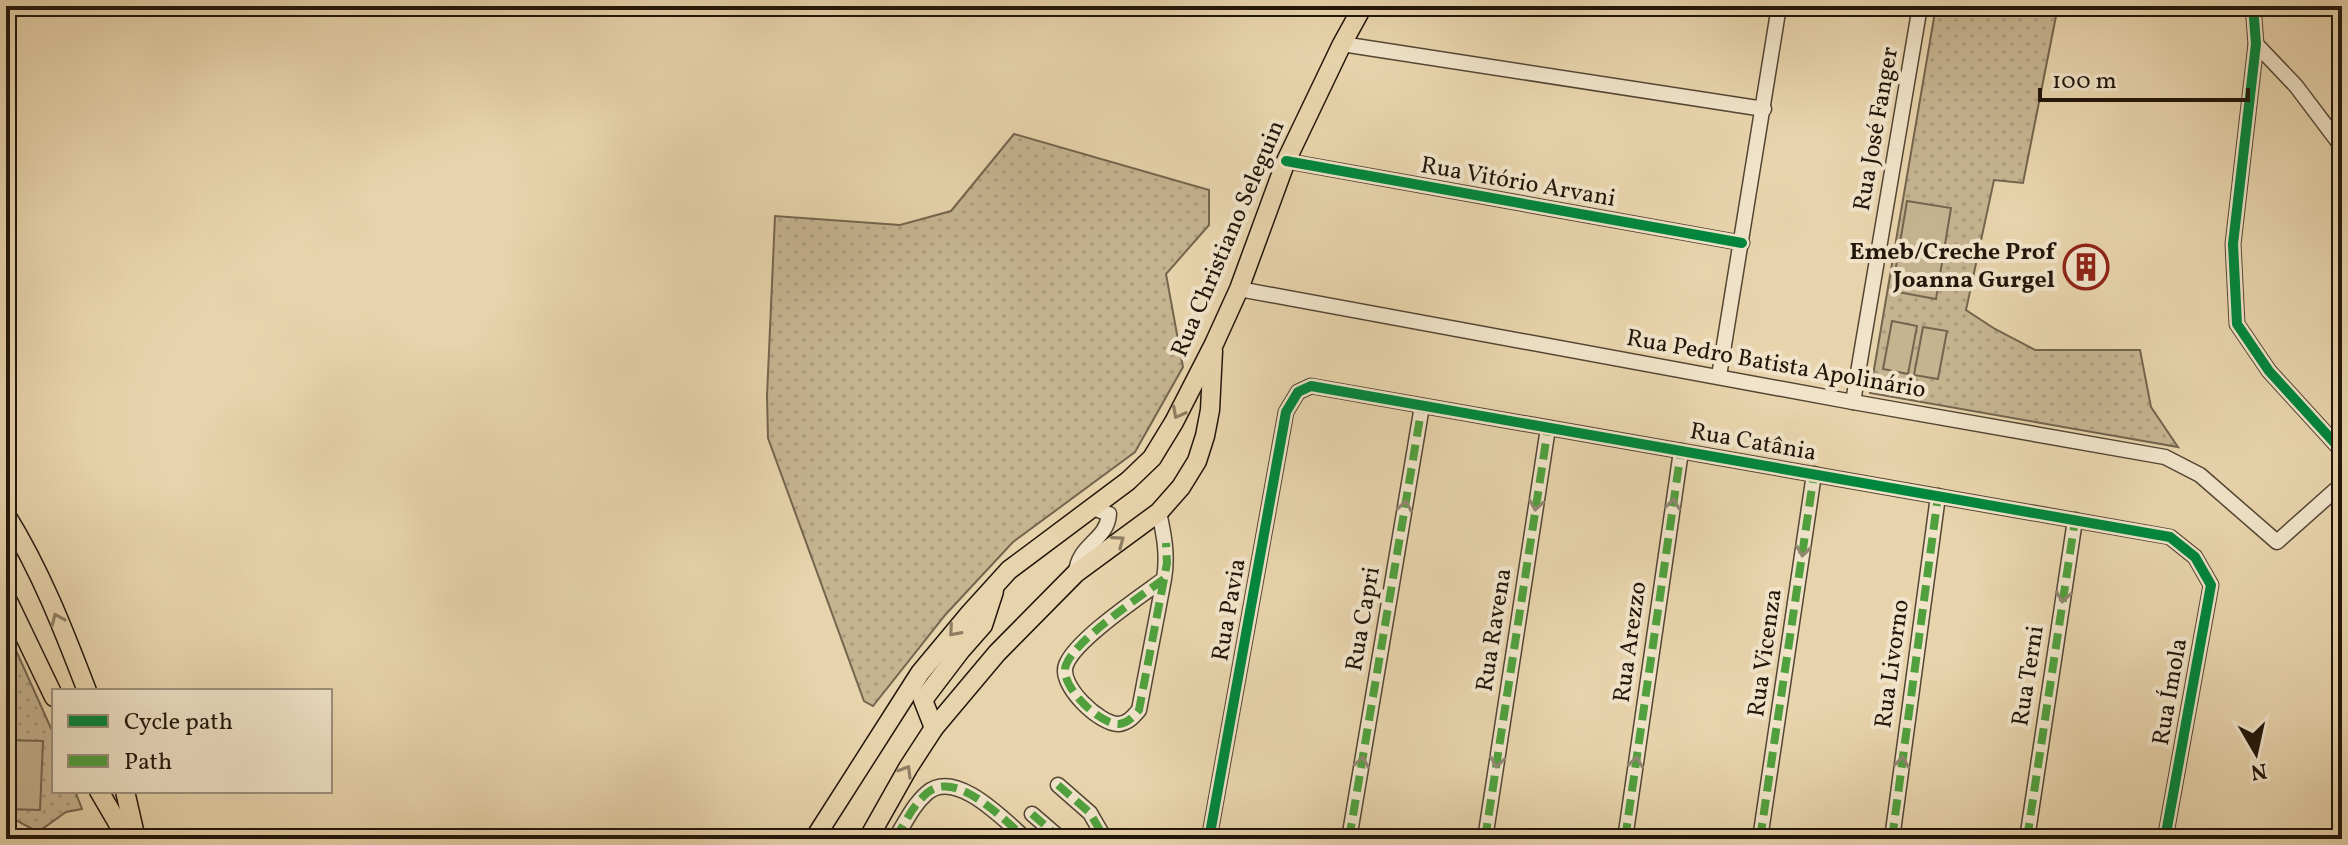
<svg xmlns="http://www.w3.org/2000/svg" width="2348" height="845" font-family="Vollkorn,serif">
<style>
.grass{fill:url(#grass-dots);stroke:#74654e;stroke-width:2}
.pitch{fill:#c6b491;stroke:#74654e;stroke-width:2}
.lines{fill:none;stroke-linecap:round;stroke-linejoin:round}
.minor-casing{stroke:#544633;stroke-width:17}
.major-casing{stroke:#22160b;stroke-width:21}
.minor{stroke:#f0e3c9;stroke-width:14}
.major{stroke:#e8d4ac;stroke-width:18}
.quiet{stroke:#50a13e;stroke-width:8;stroke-dasharray:16 8;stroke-linecap:butt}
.cycleway-casing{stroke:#f0e3c9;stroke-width:15}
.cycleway{stroke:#00873e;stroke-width:10}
.oneway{stroke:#8f7e64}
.oneway2{stroke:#938774}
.labels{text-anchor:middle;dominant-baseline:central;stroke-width:8;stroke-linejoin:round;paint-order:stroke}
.street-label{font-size:24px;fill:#22160b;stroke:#f0e3c9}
.poi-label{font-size:24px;font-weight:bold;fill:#22160b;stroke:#f0e3c9;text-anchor:end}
</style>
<defs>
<pattern id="grass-dots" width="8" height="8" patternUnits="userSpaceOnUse" patternTransform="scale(2)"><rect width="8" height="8" fill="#c6b491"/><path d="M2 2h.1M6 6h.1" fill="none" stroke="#aa9a7c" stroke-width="1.8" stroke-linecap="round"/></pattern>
</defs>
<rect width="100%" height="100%" fill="#e8d4ac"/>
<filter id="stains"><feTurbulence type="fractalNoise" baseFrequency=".0025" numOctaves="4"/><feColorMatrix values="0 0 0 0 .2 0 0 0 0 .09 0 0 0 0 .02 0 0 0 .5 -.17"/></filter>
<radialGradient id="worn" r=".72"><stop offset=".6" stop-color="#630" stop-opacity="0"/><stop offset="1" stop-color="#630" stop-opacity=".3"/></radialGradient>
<!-- grass -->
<g class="grass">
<path d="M 1936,6 L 2058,6 L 2023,183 L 1994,180 L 1966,310 L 1995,329 L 2035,350 L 2140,350 L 2151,407 L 2178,447 L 1870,393 Z"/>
<path d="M 1014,134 L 1209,190 L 1209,225 L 1166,274 L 1183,367 L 1135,452 L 1013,542 L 946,614 L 873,706 L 864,701 L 768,438 L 767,396 L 775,216 L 900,225 L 951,211 Z"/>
<path d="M 6,628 L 54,735 L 54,791 L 75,791 L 82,809 L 66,812 L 38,832 L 6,815 Z"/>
</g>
<!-- pitch -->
<g class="pitch">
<path d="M 1907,201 L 1951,208 L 1936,299 L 1892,291 Z"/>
<path d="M 1892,321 L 1917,326 L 1908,374 L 1883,369 Z"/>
<path d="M 1923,327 L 1947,331 L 1938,379 L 1914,375 Z"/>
<path d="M 6,740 L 43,741 L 40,810 L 6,809 Z"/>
</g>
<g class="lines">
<!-- minor casing -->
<g class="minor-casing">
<g id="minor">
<path d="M 2253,6 L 2256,44 L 2233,244 L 2237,324 L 2269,371 L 2342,451"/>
<path d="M 1342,44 L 1764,109"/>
<path d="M 2256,44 L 2296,86 L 2342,147"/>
<path d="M 1286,161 L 1742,243"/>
<path d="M 1239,289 L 1853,402 L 2165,457 L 2200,475 L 2277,542 L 2342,484"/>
<path d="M 1719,376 L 1779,6"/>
<path d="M 1853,402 L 1920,6"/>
<path d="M 1159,512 C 1164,535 1168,555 1164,579 L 1139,710 C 1133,717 1128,723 1119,724 C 1100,725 1058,685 1066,665 C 1075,640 1141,596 1164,579"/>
<path d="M 1076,573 C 1078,544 1107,541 1109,514 L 1093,508"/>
<path d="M 1058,785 L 1090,813 L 1105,839"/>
<path d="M 1032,814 L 1061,839"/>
<path d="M 895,839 C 905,823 913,805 927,793 C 956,768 1005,821 1026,839"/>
<path d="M 1209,839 L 1286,412 L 1298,392 L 1311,386 L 2170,537 L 2195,557 L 2211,585 L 2165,839"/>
<path d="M 1349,839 L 1422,406"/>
<path d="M 1485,839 L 1548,428"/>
<path d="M 1625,839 L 1681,451"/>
<path d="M 1760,839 L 1814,474"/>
<path d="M 1892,839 L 1938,496"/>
<path d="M 2027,839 L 2075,520"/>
</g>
</g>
<!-- major casing -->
<g class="major-casing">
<g id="major">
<path d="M 6,515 C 40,569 64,631 87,691"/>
<path d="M 6,597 L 54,697"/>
<path d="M 934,728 L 923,700 L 961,650 L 983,625 L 994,591"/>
<path d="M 99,791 L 127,839"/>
<path d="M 125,791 L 136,839"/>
<path d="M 814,839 L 920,673 L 970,613 L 1009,570 L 1128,481 L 1152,458 L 1174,422 L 1214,344 L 1239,289 L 1286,161 L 1342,44 L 1363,6"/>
<path d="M 868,839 L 908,768 L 934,728 L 997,653 L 1076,573 L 1159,512 L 1181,487 L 1197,461 L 1205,436 L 1210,410 L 1213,351"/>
</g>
</g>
<!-- minor -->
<use href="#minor" class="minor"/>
<!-- major -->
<use href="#major" class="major"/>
<!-- quiet -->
<g class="quiet">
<path d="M 1164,579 C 1141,596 1075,640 1066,665 C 1058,685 1100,725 1119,724 C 1128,723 1133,717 1139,710 L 1164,579 L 1167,563 L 1166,543"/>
<path d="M 1058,785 L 1090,813 L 1105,839"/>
<path d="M 1032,814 L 1061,839"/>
<path d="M 895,839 C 905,823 913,805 927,793 C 956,768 1005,821 1026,839"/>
<path d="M 1349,839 L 1422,406"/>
<path d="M 1485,839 L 1548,428"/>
<path d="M 1625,839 L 1681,451"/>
<path d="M 1760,839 L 1814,474"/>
<path d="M 1892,839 L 1938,496"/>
<path d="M 2027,839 L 2075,520"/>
</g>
<!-- cycleway casing -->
<g class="cycleway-casing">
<g id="cycleway">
<path d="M 2253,6 L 2256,44 L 2233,244 L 2237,324 L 2269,371 L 2342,451"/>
<path d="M 1286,161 L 1742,243"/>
<path d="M 1209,839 L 1286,412 L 1298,392 L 1311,386 L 2170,537 L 2195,557 L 2211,585 L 2165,839"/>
</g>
</g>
<!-- cycleway -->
<use href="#cycleway" class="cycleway"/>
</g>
<!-- one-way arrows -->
<defs><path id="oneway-chevron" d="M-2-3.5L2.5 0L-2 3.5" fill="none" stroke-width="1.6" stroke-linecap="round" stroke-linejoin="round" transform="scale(2)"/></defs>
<g class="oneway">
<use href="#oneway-chevron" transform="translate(1178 413) rotate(118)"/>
<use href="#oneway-chevron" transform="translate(1119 541) rotate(-36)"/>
<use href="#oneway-chevron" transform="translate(57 619) rotate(-113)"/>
<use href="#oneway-chevron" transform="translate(954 631) rotate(131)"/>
<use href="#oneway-chevron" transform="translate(906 771) rotate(-59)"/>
</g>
<g class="oneway2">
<use href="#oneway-chevron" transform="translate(1673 504) rotate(-82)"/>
<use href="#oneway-chevron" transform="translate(1536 505) rotate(99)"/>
<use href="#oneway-chevron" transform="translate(1405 506) rotate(-80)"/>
<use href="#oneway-chevron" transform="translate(1803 551) rotate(98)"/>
<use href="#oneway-chevron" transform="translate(2063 597) rotate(99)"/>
<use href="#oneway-chevron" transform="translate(1362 762) rotate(-80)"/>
<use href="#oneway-chevron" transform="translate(1497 762) rotate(99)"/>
<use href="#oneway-chevron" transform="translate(1636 762) rotate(-82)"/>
<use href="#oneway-chevron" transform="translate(1902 762) rotate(-82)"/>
</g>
<!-- icons -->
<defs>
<g id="building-ring" transform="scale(2.3)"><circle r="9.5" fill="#f0e3c9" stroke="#8f2418" stroke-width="1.5"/><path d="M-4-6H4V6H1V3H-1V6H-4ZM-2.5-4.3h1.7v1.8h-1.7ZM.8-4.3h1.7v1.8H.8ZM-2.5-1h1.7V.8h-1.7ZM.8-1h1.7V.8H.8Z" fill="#8f2418"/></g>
</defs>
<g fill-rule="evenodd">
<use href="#building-ring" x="2086" y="267"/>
</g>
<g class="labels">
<!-- street labels -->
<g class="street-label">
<text transform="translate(1877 129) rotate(-80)">Rua José Fanger</text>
<text transform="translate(1518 183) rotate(10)">Rua Vitório Arvani</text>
<text transform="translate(1229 239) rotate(-67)">Rua Christiano Seleguin</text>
<text transform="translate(1776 365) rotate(10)">Rua Pedro Batista Apolinário</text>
<text transform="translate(1753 443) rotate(10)">Rua Catânia</text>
<text transform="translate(1230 610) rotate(-80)">Rua Pavia</text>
<text transform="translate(1364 619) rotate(-80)">Rua Capri</text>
<text transform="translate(1495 630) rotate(-81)">Rua Ravena</text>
<text transform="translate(1631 642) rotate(-82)">Rua Arezzo</text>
<text transform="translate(1766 653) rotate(-82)">Rua Vicenza</text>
<text transform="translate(1893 664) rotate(-82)">Rua Livorno</text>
<text transform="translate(2029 676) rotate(-81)">Rua Terni</text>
<text transform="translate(2171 692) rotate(-80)">Rua Ímola</text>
</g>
<!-- poi labels -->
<g class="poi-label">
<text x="2055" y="253">Emeb/Creche Prof<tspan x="2055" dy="28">Joanna Gurgel</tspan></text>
</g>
</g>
<!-- margin -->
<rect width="2348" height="845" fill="none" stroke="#e8d4ac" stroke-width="32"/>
<rect x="8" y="8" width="2332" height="829" fill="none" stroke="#22160b" stroke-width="4"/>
<rect x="16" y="16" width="2316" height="813" fill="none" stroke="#22160b" stroke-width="2"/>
<!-- legend -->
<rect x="52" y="689" width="280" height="104" fill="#f0e3c9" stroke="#9e917d" stroke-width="2"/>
<rect x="68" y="715" width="40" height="12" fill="#00873e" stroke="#9e917d" stroke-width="2"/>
<text x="124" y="729" font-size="24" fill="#22160b">Cycle path</text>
<rect x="68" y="755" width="40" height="12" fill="#50a13e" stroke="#9e917d" stroke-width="2"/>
<text x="124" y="769" font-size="24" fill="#22160b">Path</text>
<!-- north arrow -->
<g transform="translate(2256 753) rotate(171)" stroke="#f0e3c9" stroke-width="6" paint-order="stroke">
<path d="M0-6L14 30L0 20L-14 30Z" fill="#22160b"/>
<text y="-12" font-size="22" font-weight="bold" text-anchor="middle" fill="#22160b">N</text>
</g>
<!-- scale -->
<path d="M2040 88v12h208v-12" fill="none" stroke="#22160b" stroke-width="4"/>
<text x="2052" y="88" font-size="24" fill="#22160b" stroke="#f0e3c9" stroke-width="6" paint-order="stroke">100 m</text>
<rect width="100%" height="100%" filter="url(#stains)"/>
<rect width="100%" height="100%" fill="url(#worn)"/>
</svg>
